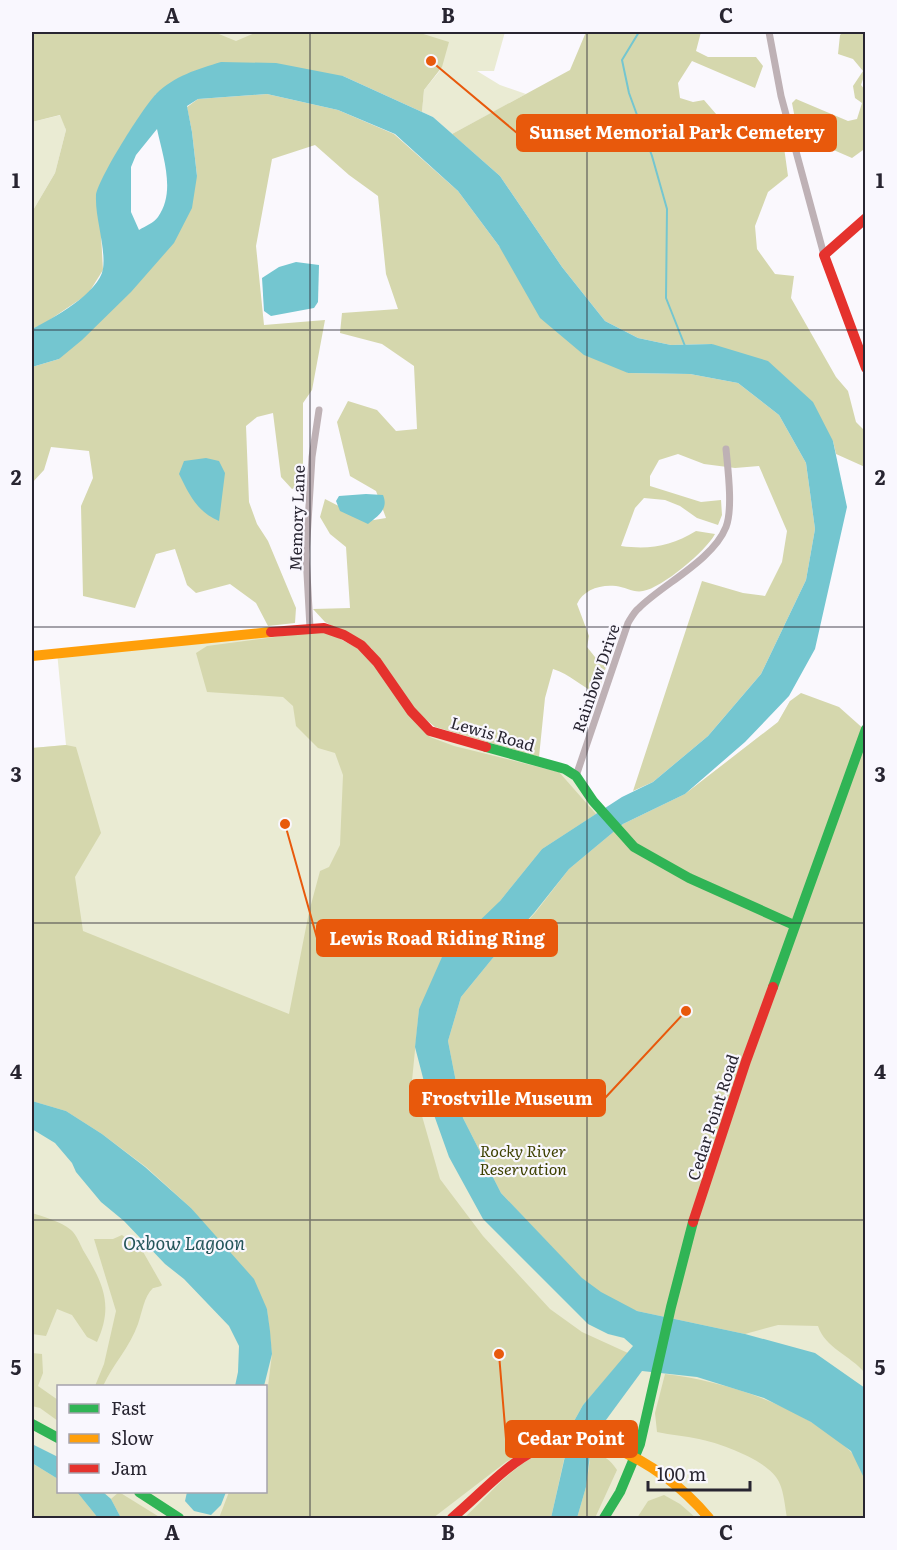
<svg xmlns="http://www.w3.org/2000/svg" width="897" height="1550" font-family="Literata,serif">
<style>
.green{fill:#eaebd3;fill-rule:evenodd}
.forest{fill:#d5d7ad}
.water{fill:#74c6d0;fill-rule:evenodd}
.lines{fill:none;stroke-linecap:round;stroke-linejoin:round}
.stream{stroke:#74c6d0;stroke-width:2}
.street{stroke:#beb1b5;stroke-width:7}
.fast{stroke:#30b455;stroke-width:10}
.slow{stroke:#ff9f0a;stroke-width:10}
.jam{stroke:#e5322d;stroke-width:10}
.grid{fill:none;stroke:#282531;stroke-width:1.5;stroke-opacity:0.55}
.labels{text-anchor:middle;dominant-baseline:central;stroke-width:4.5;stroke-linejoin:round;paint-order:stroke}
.street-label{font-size:16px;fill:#282531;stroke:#f9f7fe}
.park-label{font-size:16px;font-style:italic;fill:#3d4000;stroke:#f9f7fe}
.water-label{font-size:18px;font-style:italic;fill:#24555a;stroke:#f9f7fe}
.leader{fill:none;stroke:#e8590c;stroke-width:2}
.callout-dot{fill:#e8590c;stroke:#f9f7fe;stroke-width:2}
.callout{fill:#e8590c;stroke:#e8590c;stroke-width:2}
.callout-label{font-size:18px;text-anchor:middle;font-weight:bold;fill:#fff}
.neatline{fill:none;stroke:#282531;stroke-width:2}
.grid-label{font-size:20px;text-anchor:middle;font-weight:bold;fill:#282531}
</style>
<rect width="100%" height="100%" fill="#faf8fd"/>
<!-- green -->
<g class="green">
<path d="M 32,32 L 505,32 L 494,71 L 477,71 L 500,85 L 526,94 L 452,134 L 433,117 L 422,112 L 424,90 L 442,68 Z"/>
<path d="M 61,115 L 66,130 L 55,173 L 32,212 L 32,122 Z"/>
<path d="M 321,627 L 423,731 L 562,768 L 616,828 L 685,794 L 778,722 L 790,701 L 846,731 L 866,758 L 865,1518 L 32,1518 L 32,748 L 66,745 L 57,652 ZM 58,1386 L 266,1386 L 266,1492 L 58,1492 Z"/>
</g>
<!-- forest -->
<g class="forest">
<path d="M 32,32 L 214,32 L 236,41 L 257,32 L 417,32 L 449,42 L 442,67 L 424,90 L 422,112 L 343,76 L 156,94 L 128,134 L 101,234 L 103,270 L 88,294 L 45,323 L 32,329 L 32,212 L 55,173 L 66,130 L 60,115 L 32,122 Z"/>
<path d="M 586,32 L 701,32 L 696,51 L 708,57 L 756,57 L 763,66 L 755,88 L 692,61 L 678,83 L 680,98 L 693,102 L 704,100 L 735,136 L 773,140 L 782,133 L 788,176 L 768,192 L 755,226 L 757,249 L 775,274 L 794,276 L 791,298 L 836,377 L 848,391 L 856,422 L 865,431 L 865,467 L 836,454 L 833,441 L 712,344 L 671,345 L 638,338 L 605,321 L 562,267 L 500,176 L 452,134 L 570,70 Z"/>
<path d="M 843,32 L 865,32 L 865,73 L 861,85 L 865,90 L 865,146 L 863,150 L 852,158 L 806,138 L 796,124 L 792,103 L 796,99 L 848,121 L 857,119 L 862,103 L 855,98 L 853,86 L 863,71 L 853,59 L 838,54 L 840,35 Z"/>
<path d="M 267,94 L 338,110 L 394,134 L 458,191 L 499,246 L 628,373 L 690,374 L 738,383 L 779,415 L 806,463 L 815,529 L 806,580 L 761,674 L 708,736 L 653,782 L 633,791 L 702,581 L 743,593 L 765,596 L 782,562 L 787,531 L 759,466 L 735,468 L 704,464 L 678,454 L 659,460 L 650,476 L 650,486 L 701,502 L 721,500 L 722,515 L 718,525 L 697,518 L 680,506 L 665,500 L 644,498 L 635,508 L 621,546 C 650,550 671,546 696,531 L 715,534 C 706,551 662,588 643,591 C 634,593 625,587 616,586 C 600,584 583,590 577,604 L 589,636 L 587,647 L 595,657 L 606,667 L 598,694 C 581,687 570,674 553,669 L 545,698 L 539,757 L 435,727 L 413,709 L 371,648 L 325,622 L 313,609 L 350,608 L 346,547 L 330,534 L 320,517 L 325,499 L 368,521 L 386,518 L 376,491 L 350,476 L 337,422 L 348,401 L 377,410 L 396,431 L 417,429 L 414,366 L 382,344 L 340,333 L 342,313 L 398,309 L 386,274 L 378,196 L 349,175 L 315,145 L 272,159 L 256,246 L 264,325 L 325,320 L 312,390 L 303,403 L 303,484 L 292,489 L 281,477 L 273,413 L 257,417 L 246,426 L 249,502 L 257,524 L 268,541 L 296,608 L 295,623 L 268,626 L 256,603 L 230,584 L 196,593 L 187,585 L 175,549 L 156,554 L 135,608 L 83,596 L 81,506 L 93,478 L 89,451 L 51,447 L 44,470 L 32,483 L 32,367 L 59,359 L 197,176 L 192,132 L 187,107 L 198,99 Z"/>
<path d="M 306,633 L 329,633 L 363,651 L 430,737 L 454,746 L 559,772 L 596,814 L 542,849 L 500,901 L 419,1009 L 412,1081 L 440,1179 L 483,1236 L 550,1309 L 582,1332 L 628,1353 L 583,1405 L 568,1432 L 546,1440 L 506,1462 L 433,1518 L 219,1518 L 229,1492 L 266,1492 L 266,1402 L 272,1354 L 267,1309 L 191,1208 L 146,1167 L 102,1134 L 66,1111 L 32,1101 L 32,748 L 66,745 L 76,747 L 101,833 L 75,877 L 83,931 L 289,1014 L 309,912 L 320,871 L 329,867 L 340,845 L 343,775 L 335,753 L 318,748 L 296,726 L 293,706 L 283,697 L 207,692 L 196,653 L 207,646 Z"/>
<path d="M 801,693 L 839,707 L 866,731 L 865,1373 C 850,1355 825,1348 818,1326 L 778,1325 L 745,1334 L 637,1311 L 599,1297 L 501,1193 L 463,1118 L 448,1041 L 461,997 L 492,959 L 535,913 L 569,869 L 623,824 L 685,794 L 778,722 L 790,701 Z"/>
<path d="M 32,1213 C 44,1217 60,1221 71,1230 C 76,1234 80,1244 83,1250 C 103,1283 114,1305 97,1342 L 87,1337 L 72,1315 L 57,1309 L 46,1336 L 32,1334 Z"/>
<path d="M 122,1235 L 142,1250 L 162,1285 C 162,1286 154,1288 153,1288 C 144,1296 142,1313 138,1324 C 130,1347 113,1364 103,1386 L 95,1386 L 104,1364 L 116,1311 L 94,1239 L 113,1239 Z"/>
<path d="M 32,1353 L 42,1354 L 43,1373 L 38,1386 L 58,1400 L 58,1421 L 40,1408 L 32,1406 Z"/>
<path d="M 665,1374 C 726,1381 803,1407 849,1450 C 855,1455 861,1469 864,1477 C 869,1489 865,1506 865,1518 L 787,1518 C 785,1507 784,1492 779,1482 C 770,1461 720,1443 699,1439 C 685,1436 671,1435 657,1432 L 655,1413 Z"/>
<path d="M 567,1446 L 551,1518 L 464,1518 C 495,1490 522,1451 567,1446 Z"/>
<path d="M 591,1452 C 603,1455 610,1459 617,1470 L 595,1518 L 577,1518 L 586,1487 Z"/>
<path d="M 32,1463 L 58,1479 L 58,1492 L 77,1492 L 98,1518 L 32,1518 Z"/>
<path d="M 119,1492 L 161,1518 L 121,1518 L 111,1499 Z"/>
<path d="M 664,1495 L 680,1504 L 696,1518 L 637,1518 L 648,1501 Z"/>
</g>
<!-- water -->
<g class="water">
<path d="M 221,62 L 276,63 L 343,76 L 433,117 L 500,176 L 562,267 L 605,321 L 638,338 L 671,345 L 712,344 L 768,361 L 813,402 L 833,441 L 847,507 L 815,649 L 789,696 L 745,742 L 685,794 L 623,824 L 569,869 L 534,913 L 492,959 L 461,997 L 448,1041 L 463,1118 L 501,1193 L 582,1278 L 601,1292 L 637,1311 L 745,1334 L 815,1353 L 865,1388 L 865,1480 L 851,1451 L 811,1422 L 764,1398 L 697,1377 L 642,1371 L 592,1439 L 586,1487 L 577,1518 L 551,1518 L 566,1452 L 568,1432 L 583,1405 L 633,1346 L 624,1338 L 608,1334 L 588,1324 L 483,1219 L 449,1157 L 429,1101 L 415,1047 L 419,1009 L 442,957 L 500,901 L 542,849 L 622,797 L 653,782 L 708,736 L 761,674 L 806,580 L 815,529 L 806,463 L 779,415 L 738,383 L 690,374 L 628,373 L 584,355 L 540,318 L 499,246 L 458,191 L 395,134 L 338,110 L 267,94 L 198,99 L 187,106 L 192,132 L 197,176 L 192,208 L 174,243 L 131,292 L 82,340 L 59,359 L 32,367 L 32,329 C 52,319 99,293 103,269 C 106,247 95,218 96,196 C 97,180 144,106 156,94 C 174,76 198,69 221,62 ZM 157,129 C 163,157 176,192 158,217 C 154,223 145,226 139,230 L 131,212 L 131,167 L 136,155 Z"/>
<path d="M 296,262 L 319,265 L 318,302 L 314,308 L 271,316 L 264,311 L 262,278 L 279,267 Z"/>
<path d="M 206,458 L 219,461 L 225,473 L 219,521 C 197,512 189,494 179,474 L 184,461 Z"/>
<path d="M 366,494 L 383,495 C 389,509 378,516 368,524 L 340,511 L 336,501 L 339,496 Z"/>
<path d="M 32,1101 L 66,1111 L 102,1134 L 145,1167 L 191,1208 L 254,1279 L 267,1309 L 270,1331 L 272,1354 L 264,1386 L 235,1386 L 238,1372 L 239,1346 L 229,1326 L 184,1279 L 165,1264 L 124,1221 L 101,1202 L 76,1172 L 72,1163 L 55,1143 L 32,1129 Z"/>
<path d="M 32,1444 L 58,1457 L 58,1479 L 32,1463 Z"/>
<path d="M 77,1492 L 103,1492 L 111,1499 L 121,1518 L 98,1518 Z"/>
<path d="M 187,1492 L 226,1492 L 221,1505 L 211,1515 L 194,1511 L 185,1501 Z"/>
</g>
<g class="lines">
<!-- stream -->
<path class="stream" d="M 639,32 L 622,60 L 629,93 L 652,156 L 667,209 L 666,298 L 685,346"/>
<!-- street -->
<g class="street">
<path d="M 769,32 L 781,96 L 824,255"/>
<path d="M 310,628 L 306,555 L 312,457 L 319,410"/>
<path d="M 576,776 L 628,623 C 631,618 634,612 639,608 C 663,584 713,560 726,527 C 733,509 728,470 726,449"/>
</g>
<!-- fast -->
<g class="fast">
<path d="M 486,747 L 565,769 L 576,776 L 593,801 L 634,847 L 689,878 L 794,925"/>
<path d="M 773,987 L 866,729"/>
<path d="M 32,1424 L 58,1438"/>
<path d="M 139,1492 L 179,1518"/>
<path d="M 604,1518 L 620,1492 L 640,1444 L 671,1307 L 693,1222"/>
</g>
<!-- slow -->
<g class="slow">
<path d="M 32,656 L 271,632"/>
<path d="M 612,1447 C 651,1463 682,1486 709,1518"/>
</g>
<!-- jam -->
<g class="jam">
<path d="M 866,218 L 824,255 L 866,368"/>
<path d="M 271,632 L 324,628 L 344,635 L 361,645 L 377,662 L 411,711 L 430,731 L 486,747"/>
<path d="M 693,1222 L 746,1061 L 773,987"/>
<path d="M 452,1518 C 502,1476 538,1422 612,1447"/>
</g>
</g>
<!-- grid -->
<path class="grid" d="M 310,32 L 310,1518M 587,32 L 587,1518M 32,330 L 866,330M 32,627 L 866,627M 32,923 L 866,923M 32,1220 L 866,1220"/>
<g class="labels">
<!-- street labels -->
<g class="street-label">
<text transform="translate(296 518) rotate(-88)">Memory Lane</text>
<text transform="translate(595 678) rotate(-71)">Rainbow Drive</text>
<text transform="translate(493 733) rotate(16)">Lewis Road</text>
<text transform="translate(712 1117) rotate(-72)">Cedar Point Road</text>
</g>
<!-- park labels -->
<g class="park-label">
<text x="523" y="1150">Rocky River<tspan x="523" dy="18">Reservation</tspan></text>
</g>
<!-- water labels -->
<g class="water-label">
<text x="184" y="1242">Oxbow Lagoon</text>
</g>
</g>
<!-- callouts -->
<path class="leader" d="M431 61L517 133M285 824L317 938M686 1011L605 1098M499 1354L506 1439"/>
<g class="callout-dot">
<circle cx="431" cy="61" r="6"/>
<circle cx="285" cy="824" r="6"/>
<circle cx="686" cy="1011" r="6"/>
<circle cx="499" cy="1354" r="6"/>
</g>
<g class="callout">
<rect x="517" y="115" width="319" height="36" rx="6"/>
<rect x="317" y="920" width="240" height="36" rx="6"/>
<rect x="410" y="1080" width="195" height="36" rx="6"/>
<rect x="506" y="1421" width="131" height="36" rx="6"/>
</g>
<g class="callout-label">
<text x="677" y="139">Sunset Memorial Park Cemetery</text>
<text x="437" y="945">Lewis Road Riding Ring</text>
<text x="507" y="1105">Frostville Museum</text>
<text x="571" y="1445">Cedar Point</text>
</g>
<!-- border -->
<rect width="897" height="1550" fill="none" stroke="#f9f7fe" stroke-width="66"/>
<!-- legend -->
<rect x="57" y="1385" width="210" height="108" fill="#f9f7fe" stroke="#a5a3ac" stroke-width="1.5"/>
<rect x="69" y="1404" width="30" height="9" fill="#30b455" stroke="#a5a3ac" stroke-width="1.5"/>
<text x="111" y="1415" font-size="18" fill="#282531">Fast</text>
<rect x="69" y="1434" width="30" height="9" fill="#ff9f0a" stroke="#a5a3ac" stroke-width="1.5"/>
<text x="111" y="1445" font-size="18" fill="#282531">Slow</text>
<rect x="69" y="1464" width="30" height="9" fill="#e5322d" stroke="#a5a3ac" stroke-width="1.5"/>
<text x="111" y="1475" font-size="18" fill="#282531">Jam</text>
<!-- scale -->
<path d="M648 1481v9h102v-9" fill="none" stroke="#282531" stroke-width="3"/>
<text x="657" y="1481" font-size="18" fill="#282531" stroke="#f9f7fe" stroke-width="4.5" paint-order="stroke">100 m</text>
<rect x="33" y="33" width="831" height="1484" class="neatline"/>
<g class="grid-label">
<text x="172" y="23">A</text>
<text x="448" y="23">B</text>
<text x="726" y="23">C</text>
<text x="16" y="188">1</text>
<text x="880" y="188">1</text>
<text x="16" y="485">2</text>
<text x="880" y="485">2</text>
<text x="16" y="782">3</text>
<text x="880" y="782">3</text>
<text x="16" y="1079">4</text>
<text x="880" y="1079">4</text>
<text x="16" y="1375">5</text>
<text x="880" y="1375">5</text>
<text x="172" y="1540">A</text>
<text x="448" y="1540">B</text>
<text x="726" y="1540">C</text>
</g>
</svg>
